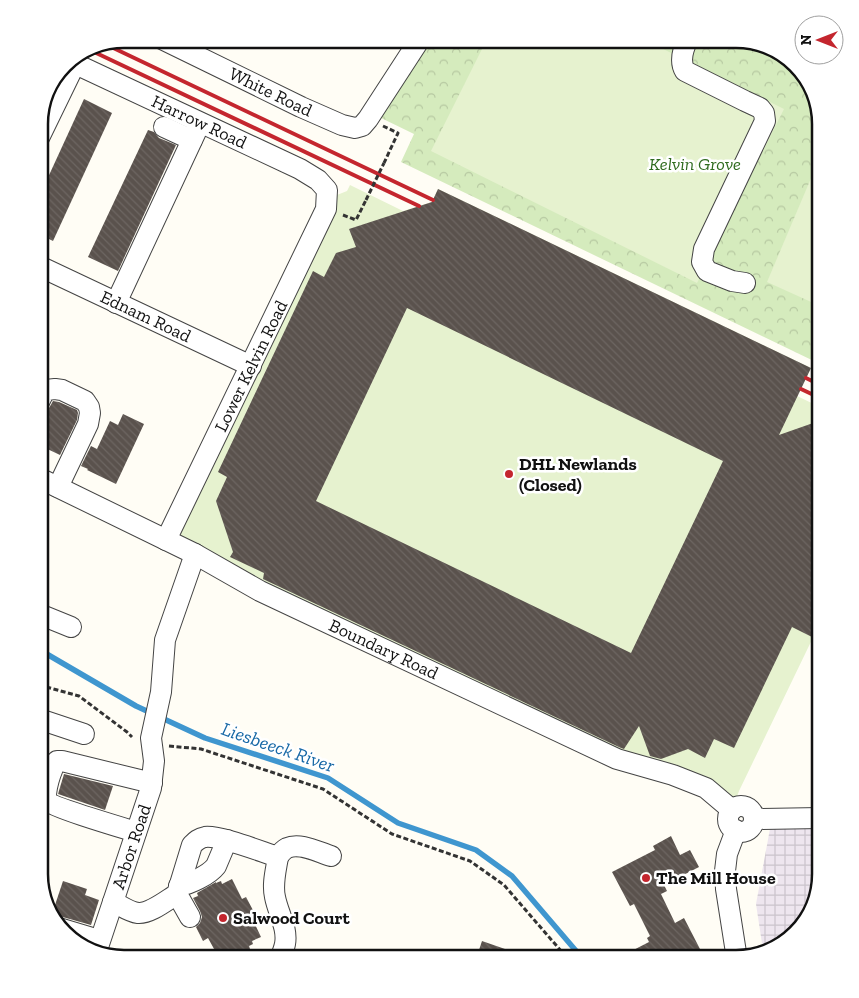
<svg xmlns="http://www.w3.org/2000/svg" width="859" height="998" font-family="'Zilla Slab',serif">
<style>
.industrial{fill:url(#industrial-grid)}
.park{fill:url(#park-crowns)}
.pitch{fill:#e6f2cf}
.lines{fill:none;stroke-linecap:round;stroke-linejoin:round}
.stream{stroke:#3f96cf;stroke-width:5.5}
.building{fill:url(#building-back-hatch);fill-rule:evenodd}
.minor-casing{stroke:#444;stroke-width:22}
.path{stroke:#333;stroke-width:3;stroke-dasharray:5 2.5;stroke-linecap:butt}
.minor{stroke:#fff;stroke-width:20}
.rail{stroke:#c4262e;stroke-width:4}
.path-bridge{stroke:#333;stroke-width:3;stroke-dasharray:5 2.5;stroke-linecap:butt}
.poi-dot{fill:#c4262e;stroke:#fff;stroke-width:2}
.labels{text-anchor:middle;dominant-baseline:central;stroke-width:5;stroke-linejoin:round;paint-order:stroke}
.street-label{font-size:18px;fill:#111;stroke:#fff}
.park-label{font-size:18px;font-style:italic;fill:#2f6b1f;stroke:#fff}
.poi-label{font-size:18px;font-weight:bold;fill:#111;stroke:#fff;text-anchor:start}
.water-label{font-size:19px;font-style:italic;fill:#1768a6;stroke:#fff}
.rim{fill:none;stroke:#111;stroke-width:2.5}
</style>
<defs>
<pattern id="industrial-grid" width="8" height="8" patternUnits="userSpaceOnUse" patternTransform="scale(1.25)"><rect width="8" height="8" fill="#eee6ef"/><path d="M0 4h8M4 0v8" fill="none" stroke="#cbc4cc"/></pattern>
<pattern id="park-crowns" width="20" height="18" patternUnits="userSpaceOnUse" patternTransform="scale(1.25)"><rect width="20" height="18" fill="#d5ebbd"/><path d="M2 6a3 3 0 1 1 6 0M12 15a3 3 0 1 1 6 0" fill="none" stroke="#b6c8a1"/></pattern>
<pattern id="building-back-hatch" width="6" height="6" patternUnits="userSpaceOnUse" patternTransform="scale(1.25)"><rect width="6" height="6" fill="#5a524d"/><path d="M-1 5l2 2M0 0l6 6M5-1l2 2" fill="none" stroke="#6d6662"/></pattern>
</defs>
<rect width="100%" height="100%" fill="#fffdf5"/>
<!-- industrial -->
<path class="industrial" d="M 772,818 L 820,818 L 820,874 L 811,912 L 787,942 L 763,950 L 756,904 Z"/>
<!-- park -->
<path class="park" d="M 428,39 L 740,39 L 777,50 L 803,72 L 820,124 L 820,364 L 401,162 L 414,134 L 377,116 Z"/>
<!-- pitch -->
<g class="pitch">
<path d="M 487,39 L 643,39 L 784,109 L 697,283 L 431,151 Z"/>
<path d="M 820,157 L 820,306 L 767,282 Z"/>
<path d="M 350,185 L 403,211 L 432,202 L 438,189 L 811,368 L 797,396 L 820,407 L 820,623 L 739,791 L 732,810 L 673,775 L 166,540 L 327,199 L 347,191 Z"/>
</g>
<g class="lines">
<!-- stream -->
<path class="stream" d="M 39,651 L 45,653 L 136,706 L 205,738 L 328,778 L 398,823 L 476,850 L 512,876 L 577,952 L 588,959"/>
</g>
<!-- building -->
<g class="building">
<path d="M 84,99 L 112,113 L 53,241 L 39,234 L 39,197 Z"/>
<path d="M 148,130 L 154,132 L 159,138 L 176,145 L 118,271 L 88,257 Z"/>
<path d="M 438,189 L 811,368 L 779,435 L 816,422 L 820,434 L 820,641 L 792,627 L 734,748 L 714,739 L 705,758 L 688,749 L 661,759 L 650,756 L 639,726 L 624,749 L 621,748 L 265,580 L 263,579 L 264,573 L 230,557 L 233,552 L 216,501 L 227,477 L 218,472 L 313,271 L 324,277 L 336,253 L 356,247 L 349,229 L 432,202 ZM 407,308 L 723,461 L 631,653 L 316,501 Z"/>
<path d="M 53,401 L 59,402 L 77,410 L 78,413 L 77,420 L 60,455 L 39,445 L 39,424 L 44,412 L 49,408 Z"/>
<path d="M 123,414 L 144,424 L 116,484 L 87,470 L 88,469 L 81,466 L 91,446 L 97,449 L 110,421 L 118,425 Z"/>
<path d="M 64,774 L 113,786 L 105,810 L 58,794 Z"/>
<path d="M 671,836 L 680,855 L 690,850 L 699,867 L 664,885 L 667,891 L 661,894 L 675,923 L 684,918 L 700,949 L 698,950 L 703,959 L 616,959 L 649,942 L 647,938 L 650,936 L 634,904 L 630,906 L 612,872 L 655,850 L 653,846 Z"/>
<path d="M 232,879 L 242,899 L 246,897 L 255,914 L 251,916 L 261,937 L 252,941 L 253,944 L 249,946 L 250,949 L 236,957 L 234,954 L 229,956 L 228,954 L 219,958 L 208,938 L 203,941 L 196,927 L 200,923 L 202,917 L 200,911 L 193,898 L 198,896 L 197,893 L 216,882 L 216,883 L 221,881 L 222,884 Z"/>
<path d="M 63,881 L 87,889 L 85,895 L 99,900 L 91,925 L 52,914 Z"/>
<path d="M 482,941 L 528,957 L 528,959 L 476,959 Z"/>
</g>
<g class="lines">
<!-- minor casing -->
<g class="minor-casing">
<g id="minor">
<path id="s1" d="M 162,39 L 301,107 L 342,125 L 355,128 L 362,126 L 368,119 L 420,39"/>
<path d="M 688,39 C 683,49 679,61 685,71 L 745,101 L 760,108 L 764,113 L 765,121 L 704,249 L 702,262 L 707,271 L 732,281 L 745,283"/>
<path id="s2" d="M 67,60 L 300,169 L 318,180 L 327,190 L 326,209 L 166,540"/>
<path d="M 164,127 L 192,140"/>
<path d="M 39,138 L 75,64"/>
<path id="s3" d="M 39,266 L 251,366"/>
<path d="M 116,303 L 200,123"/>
<path d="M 39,402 L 43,394 L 46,390 L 55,389 L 62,390 L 85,401 L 89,407 L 90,413 L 88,424 L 58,487"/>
<path id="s4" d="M 39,478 L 195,554 L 260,591 L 617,759 L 673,775 L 706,788 L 732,810"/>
<path d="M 39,614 L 71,627"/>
<path d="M 39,719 L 84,734"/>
<circle cx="741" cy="819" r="13"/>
<path d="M 754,819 L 820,818"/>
<path d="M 736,830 L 727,854 L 725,871 L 726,889 L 737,959"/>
<path d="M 136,832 C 123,828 52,807 47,801 C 43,795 52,766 57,761 L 62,761 L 152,783"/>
<path d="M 278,857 C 280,854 283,850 287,848 C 300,842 318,852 331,856"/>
<path d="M 179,886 C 190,884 209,875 216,866 L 227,840"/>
<path d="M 177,894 L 190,917"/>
<path d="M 113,902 C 120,905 129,912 138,913 C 150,914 167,900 177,894 L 192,845 C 196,841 199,838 205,837 C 219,835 262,852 278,857 C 276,870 272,884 275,897 C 278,913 288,928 285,944 C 284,949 282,954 280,959"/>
<path d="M 59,928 L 99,940"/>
<path id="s5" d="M 96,953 L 151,788 L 154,761 L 151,738 L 161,692 L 165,640 L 195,554"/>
</g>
</g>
<!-- path -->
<g class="path">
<path d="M 383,126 L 398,133 L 384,163"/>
<path d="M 343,215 L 356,220 L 366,200"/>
<path d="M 39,685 L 79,696 L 127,732 L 132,737"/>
<path d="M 169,746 L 201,749 L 323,789 L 392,834 L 470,861 L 504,885 L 568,959"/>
</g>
<!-- minor -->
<use href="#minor" class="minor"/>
<!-- rail -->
<g class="rail">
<path d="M 107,45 L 433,200"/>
<path d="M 92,51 L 419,206"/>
<path d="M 806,378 L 820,385"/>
<path d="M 801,389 L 820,398"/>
</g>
<!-- path-bridge -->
<path class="path-bridge" d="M 366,200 L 384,163"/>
</g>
<!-- markers -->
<g class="poi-dot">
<circle cx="509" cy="474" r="5"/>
<circle cx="646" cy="878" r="5"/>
<circle cx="223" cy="918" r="5"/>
</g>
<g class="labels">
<!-- street labels -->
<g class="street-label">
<text stroke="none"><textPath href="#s1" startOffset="121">White Road</textPath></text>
<text stroke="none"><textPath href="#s2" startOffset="146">Harrow Road</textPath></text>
<text stroke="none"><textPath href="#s3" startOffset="118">Ednam Road</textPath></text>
<text transform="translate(251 366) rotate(-64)">Lower Kelvin Road</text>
<text stroke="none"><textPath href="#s4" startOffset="385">Boundary Road</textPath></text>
<text stroke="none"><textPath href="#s5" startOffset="112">Arbor Road</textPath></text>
</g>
<!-- park labels -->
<g class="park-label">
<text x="695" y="164">Kelvin Grove</text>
</g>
<!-- poi labels -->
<g class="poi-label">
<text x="519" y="464">DHL Newlands<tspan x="519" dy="21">(Closed)</tspan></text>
<text x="656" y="878">The Mill House</text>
<text x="233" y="918">Salwood Court</text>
</g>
<!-- water labels -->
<g class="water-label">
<text transform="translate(278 747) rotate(19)">Liesbeeck River</text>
</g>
</g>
<!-- crop -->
<path d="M0 0H859V998H0ZM124 48H736A76 76 0 0 1 812 124V874A76 76 0 0 1 736 950H124A76 76 0 0 1 48 874V124A76 76 0 0 1 124 48Z" fill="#fff" fill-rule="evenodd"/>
<path class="rim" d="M124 48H736A76 76 0 0 1 812 124V874A76 76 0 0 1 736 950H124A76 76 0 0 1 48 874V124A76 76 0 0 1 124 48Z"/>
<!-- north arrow -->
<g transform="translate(819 40) rotate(270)"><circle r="24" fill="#ffffff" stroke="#a0a0a0"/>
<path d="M0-4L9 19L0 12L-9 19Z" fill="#c4262e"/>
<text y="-8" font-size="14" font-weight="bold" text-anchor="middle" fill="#111111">N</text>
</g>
</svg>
